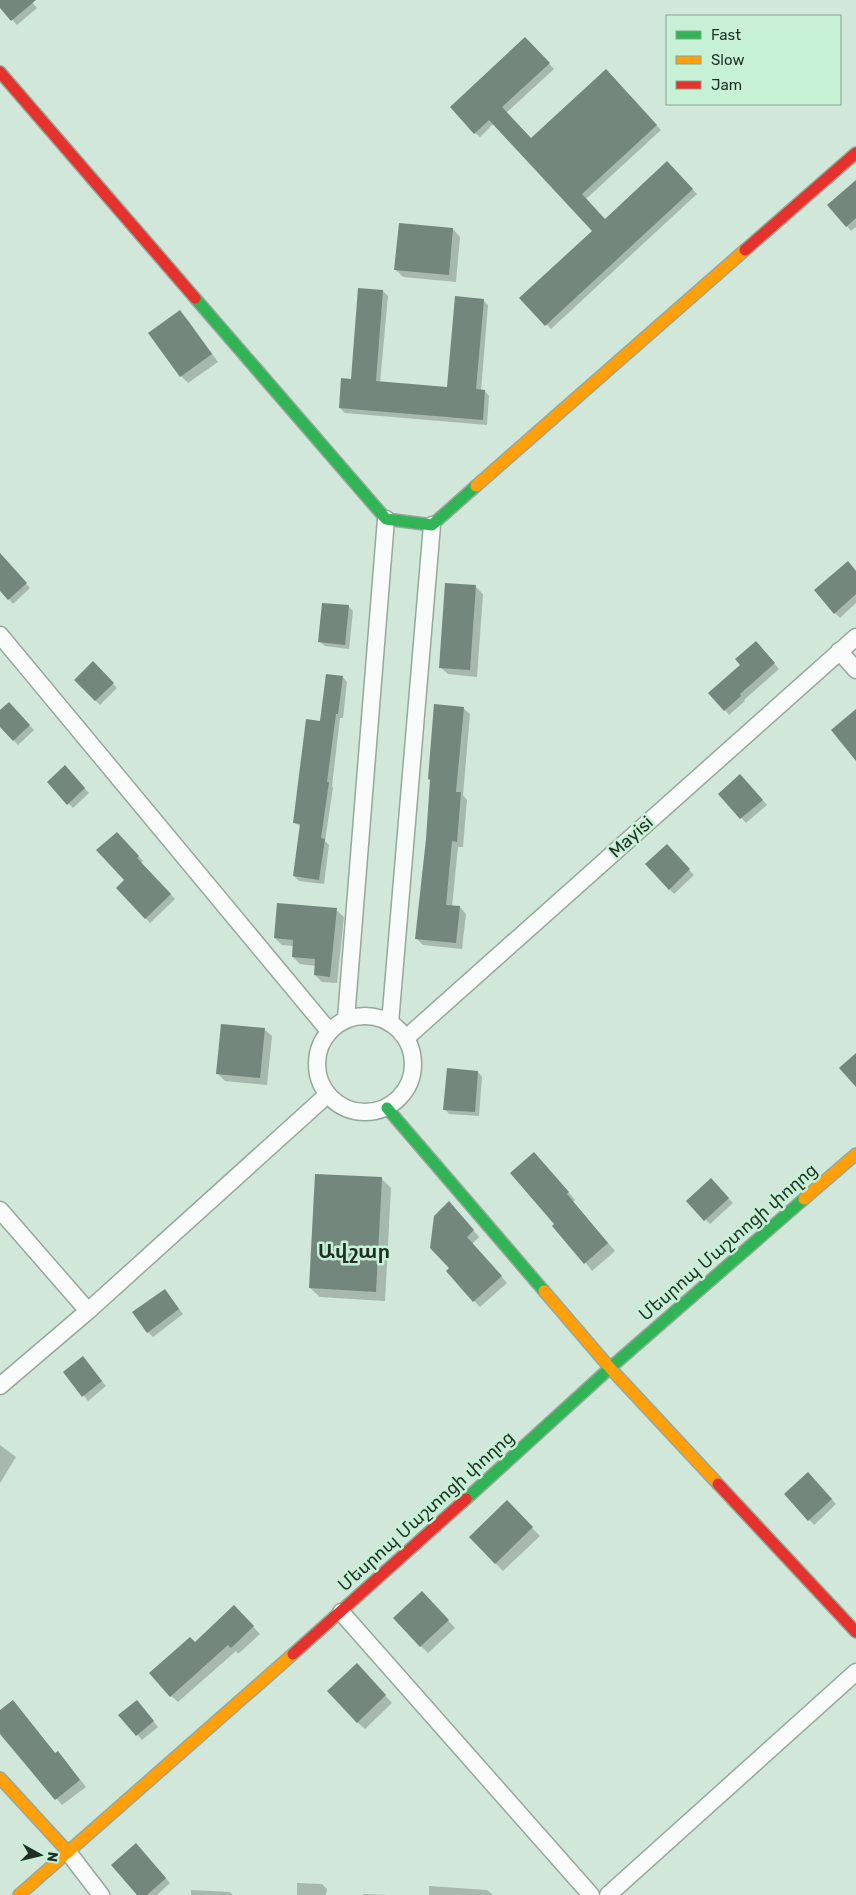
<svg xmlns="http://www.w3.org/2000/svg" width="856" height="1895" font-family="Rubik,'Noto Sans Armenian',sans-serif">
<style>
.shadow{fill:#0003}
.building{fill:#74877c}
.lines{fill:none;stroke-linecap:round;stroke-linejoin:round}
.street-casing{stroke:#96a79c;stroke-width:19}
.fast-casing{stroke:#96a79c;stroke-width:14}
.slow-casing{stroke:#96a79c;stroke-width:14}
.jam-casing{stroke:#96a79c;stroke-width:14}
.street{stroke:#f8fbf9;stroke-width:16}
.fast{stroke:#30b455;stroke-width:11}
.slow{stroke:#ff9f0a;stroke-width:11}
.jam{stroke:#e5322d;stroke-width:11}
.labels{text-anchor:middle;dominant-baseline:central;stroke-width:5;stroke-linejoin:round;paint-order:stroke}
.street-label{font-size:18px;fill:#1f2f25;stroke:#c7f1d6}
.quarter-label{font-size:20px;font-weight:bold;fill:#1f2f25;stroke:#c7f1d6}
</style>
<rect width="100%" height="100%" fill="#d1e7d9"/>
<!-- shadow -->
<g class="shadow">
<path d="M 0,0 L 30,0 L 37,8 L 17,25 L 0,6 Z"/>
<path d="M 525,38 L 554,69 L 506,113 L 531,140 L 610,76 L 661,130 L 586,199 L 605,220 L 667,162 L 697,194 L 551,329 L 521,298 L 593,231 L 494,123 L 480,137 L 475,133 Z"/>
<path d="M 856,181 L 856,227 L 851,231 L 847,226 Z"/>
<path d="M 453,229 L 460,237 L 456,282 L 403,277 L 396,270 Z"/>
<path d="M 383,291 L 388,296 L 380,383 L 448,388 L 483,300 L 488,305 L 481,391 L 485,391 L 489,396 L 487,425 L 345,413 L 340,408 L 352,380 Z"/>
<path d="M 180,312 L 187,319 L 218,362 L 188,383 L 181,376 Z"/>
<path d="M 0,555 L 30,588 L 13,604 L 0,589 Z"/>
<path d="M 856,572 L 856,603 L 840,618 L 835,613 Z"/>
<path d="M 475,586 L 483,594 L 477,677 L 448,674 L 440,667 Z"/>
<path d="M 348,606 L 353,611 L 349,649 L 325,646 L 320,642 Z"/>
<path d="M 760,647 L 779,669 L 744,700 L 745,701 L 729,715 L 725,710 Z"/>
<path d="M 93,663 L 117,688 L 100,705 L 75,680 Z"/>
<path d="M 343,677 L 347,682 L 343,718 L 340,718 L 332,786 L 333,788 L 325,841 L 329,845 L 324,884 L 299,881 L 294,876 L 301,827 L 294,822 L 321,722 Z"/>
<path d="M 9,704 L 34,730 L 18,745 L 0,725 L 0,712 Z"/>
<path d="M 463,708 L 470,714 L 463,795 L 467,800 L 463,847 L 458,847 L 452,907 L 460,907 L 466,914 L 462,949 L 423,945 L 417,939 Z"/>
<path d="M 65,767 L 89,793 L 73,808 L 48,782 Z"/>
<path d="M 745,781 L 767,805 L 746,823 L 720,794 Z"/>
<path d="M 117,833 L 143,861 L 141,863 L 175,899 L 150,923 L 118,888 L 126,880 Z"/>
<path d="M 667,846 L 694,875 L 674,894 L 646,864 Z"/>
<path d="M 336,910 L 344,917 L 337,983 L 322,982 L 315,975 L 316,966 L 300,964 L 293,957 L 294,946 L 282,945 L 275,938 Z"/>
<path d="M 264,1029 L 272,1036 L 267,1085 L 225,1081 L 218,1074 Z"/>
<path d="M 478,1072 L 482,1077 L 479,1116 L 449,1114 L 445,1109 Z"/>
<path d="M 541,1161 L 575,1200 L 573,1202 L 615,1251 L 592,1271 L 556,1224 Z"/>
<path d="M 381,1178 L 391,1188 L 385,1301 L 320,1297 L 310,1288 Z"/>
<path d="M 711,1180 L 733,1203 L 710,1224 L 688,1201 Z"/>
<path d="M 455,1209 L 479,1237 L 472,1244 L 507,1283 L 480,1307 L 447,1272 L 451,1268 Z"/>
<path d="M 169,1295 L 183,1314 L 153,1337 L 148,1332 Z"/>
<path d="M 87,1363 L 106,1386 L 88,1401 L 65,1372 Z"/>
<path d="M 0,1445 L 16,1457 L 0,1483 Z"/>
<path d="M 808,1474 L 836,1504 L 814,1525 L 786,1494 Z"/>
<path d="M 507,1502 L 540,1536 L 503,1571 L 470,1537 Z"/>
<path d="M 429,1600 L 455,1628 L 428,1653 L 421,1646 Z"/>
<path d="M 234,1607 L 260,1634 L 238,1654 L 236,1651 L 178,1702 L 171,1696 L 195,1643 Z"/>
<path d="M 364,1672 L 392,1703 L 365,1729 L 357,1722 Z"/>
<path d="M 13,1701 L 56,1754 L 64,1759 L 86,1787 L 62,1805 L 0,1732 L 0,1712 Z"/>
<path d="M 141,1706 L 158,1727 L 142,1740 L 120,1715 Z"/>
<path d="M 140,1849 L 170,1883 L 157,1895 L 139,1895 Z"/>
<path d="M 297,1883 L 322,1884 L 327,1889 L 326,1895 L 297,1895 Z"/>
<path d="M 429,1886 L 487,1890 L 493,1895 L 429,1895 Z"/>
<path d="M 191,1890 L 230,1892 L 233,1895 L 191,1895 Z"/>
<path d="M 363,1894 L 389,1895 L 363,1895 Z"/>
</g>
<!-- building -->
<g class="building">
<path d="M 0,0 L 36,0 L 11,21 L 0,8 Z"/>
<path d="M 525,37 L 550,63 L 502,107 L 531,138 L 606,69 L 657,125 L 582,194 L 605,219 L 667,161 L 693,189 L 545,326 L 519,298 L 592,231 L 489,120 L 474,134 L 450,107 Z"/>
<path d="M 856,180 L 856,218 L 846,227 L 827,205 Z"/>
<path d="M 399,223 L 453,228 L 449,275 L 394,270 Z"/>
<path d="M 358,288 L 383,290 L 376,381 L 447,387 L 455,296 L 484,299 L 476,389 L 485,390 L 483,420 L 339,408 L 341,378 L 351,379 Z"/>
<path d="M 180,310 L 212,354 L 180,377 L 148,333 Z"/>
<path d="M 0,553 L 27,583 L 8,600 L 0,591 Z"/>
<path d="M 848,561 L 856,571 L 856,594 L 834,614 L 814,590 Z"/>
<path d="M 445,583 L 476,585 L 470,670 L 439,668 Z"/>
<path d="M 322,603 L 349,605 L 345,645 L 318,642 Z"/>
<path d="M 756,641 L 775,663 L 740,694 L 741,696 L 724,711 L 708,693 L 740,665 L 735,659 Z"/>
<path d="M 93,661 L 114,683 L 95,701 L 74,680 Z"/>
<path d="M 326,674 L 343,676 L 338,714 L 336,714 L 327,782 L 329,782 L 321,838 L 325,839 L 319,880 L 293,876 L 300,824 L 293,823 L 306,719 L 320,721 Z"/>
<path d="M 9,702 L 30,725 L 13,741 L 0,727 L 0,710 Z"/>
<path d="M 434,704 L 464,707 L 456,792 L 461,792 L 457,842 L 452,841 L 446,905 L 460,906 L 456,943 L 415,939 L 426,839 L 430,780 L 428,779 Z"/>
<path d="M 856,709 L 856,761 L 831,730 Z"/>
<path d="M 65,765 L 85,788 L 67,805 L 47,782 Z"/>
<path d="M 740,774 L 763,800 L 740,819 L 718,794 Z"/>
<path d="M 117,832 L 139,856 L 137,858 L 171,894 L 145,919 L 116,888 L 124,880 L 96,850 Z"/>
<path d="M 667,844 L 690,869 L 669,890 L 645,864 Z"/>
<path d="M 277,903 L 337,908 L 330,977 L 314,975 L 315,959 L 292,957 L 293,940 L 274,938 Z"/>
<path d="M 221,1024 L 265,1028 L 260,1078 L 216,1074 Z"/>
<path d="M 856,1053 L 856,1087 L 839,1068 Z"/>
<path d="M 447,1068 L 478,1071 L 475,1112 L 443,1110 Z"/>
<path d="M 534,1152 L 569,1192 L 567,1194 L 608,1243 L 584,1264 L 552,1226 L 554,1224 L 510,1173 Z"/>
<path d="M 315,1174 L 382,1177 L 376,1292 L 309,1288 Z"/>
<path d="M 711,1178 L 729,1198 L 704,1221 L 686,1201 Z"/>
<path d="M 449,1201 L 474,1230 L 467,1237 L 502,1276 L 473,1302 L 446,1271 L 449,1268 L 430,1248 L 434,1216 Z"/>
<path d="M 165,1289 L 179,1309 L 147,1333 L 132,1312 Z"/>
<path d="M 83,1356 L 102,1381 L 82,1397 L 63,1372 Z"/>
<path d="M 808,1472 L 832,1499 L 808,1521 L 784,1494 Z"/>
<path d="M 507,1500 L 533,1527 L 495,1564 L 469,1537 Z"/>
<path d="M 422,1591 L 449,1620 L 420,1647 L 393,1618 Z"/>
<path d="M 234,1605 L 254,1626 L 231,1648 L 228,1645 L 170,1697 L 149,1673 L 190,1637 L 195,1642 Z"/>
<path d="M 357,1663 L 386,1695 L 357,1723 L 327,1691 Z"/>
<path d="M 13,1700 L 55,1753 L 58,1751 L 80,1780 L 55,1800 L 0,1734 L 0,1710 Z"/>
<path d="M 137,1700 L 154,1721 L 136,1736 L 118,1715 Z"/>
<path d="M 136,1843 L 166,1878 L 147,1895 L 137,1895 L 111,1865 Z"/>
</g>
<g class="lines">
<!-- street casing -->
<g class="street-casing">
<g id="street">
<path d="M 0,635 L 329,1031"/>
<path d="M 839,651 L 856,670"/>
<circle cx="365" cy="1064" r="48"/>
<path d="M 346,1019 L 386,519"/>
<path d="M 390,1023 L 432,525"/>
<path d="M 406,1038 L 856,637"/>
<path d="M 0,1210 L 88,1311"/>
<path d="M 0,1386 L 88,1311 L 327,1095"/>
<path d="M 341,1612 L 591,1895"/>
<path d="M 68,1852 L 101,1895"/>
<path d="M 608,1895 L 856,1672"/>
</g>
</g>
<!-- fast casing -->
<g class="fast-casing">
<g id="fast">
<path d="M 195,298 L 386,519 L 432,525 L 476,486"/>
<path d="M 387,1108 L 544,1291"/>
<path d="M 466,1499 L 610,1368 L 804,1199"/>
</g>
</g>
<!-- slow casing -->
<g class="slow-casing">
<g id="slow">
<path d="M 476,486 L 745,250"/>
<path d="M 804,1199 L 856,1154"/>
<path d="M 544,1291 L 610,1368 L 718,1484"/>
<path d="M 0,1778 L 68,1852"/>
<path d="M 19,1895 L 293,1654"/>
</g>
</g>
<!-- jam casing -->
<g class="jam-casing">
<g id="jam">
<path d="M 0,72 L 195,298"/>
<path d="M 745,250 L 856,153"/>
<path d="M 718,1484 L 856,1632"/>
<path d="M 293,1654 L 466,1499"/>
</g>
</g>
<!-- street -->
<use href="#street" class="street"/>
<!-- fast -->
<use href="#fast" class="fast"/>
<!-- slow -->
<use href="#slow" class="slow"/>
<!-- jam -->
<use href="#jam" class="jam"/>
</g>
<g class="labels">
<!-- street labels -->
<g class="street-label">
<text transform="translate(631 837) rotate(-42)">Mayisi</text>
<text transform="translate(728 1242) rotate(-41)">Մեսրոպ Մաշտոցի փողոց</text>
<text transform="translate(426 1511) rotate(-42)">Մեսրոպ Մաշտոցի փողոց</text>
</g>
<!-- quarter labels -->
<g class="quarter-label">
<text x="354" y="1251">Ավշար</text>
</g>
</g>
<!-- legend -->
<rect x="666" y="15" width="175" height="90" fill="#c7f1d6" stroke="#84a38f"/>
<rect x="676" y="31" width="25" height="8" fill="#30b455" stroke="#84a38f"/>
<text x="711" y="40" font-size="15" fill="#1f2f25">Fast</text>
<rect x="676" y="56" width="25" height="8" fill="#ff9f0a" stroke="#84a38f"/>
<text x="711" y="65" font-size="15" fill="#1f2f25">Slow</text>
<rect x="676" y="81" width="25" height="8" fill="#e5322d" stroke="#84a38f"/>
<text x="711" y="90" font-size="15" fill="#1f2f25">Jam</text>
<!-- north arrow -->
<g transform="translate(40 1855) rotate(98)" stroke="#c7f1d6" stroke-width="4" paint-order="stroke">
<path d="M0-4L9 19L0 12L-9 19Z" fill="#1f2f25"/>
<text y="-8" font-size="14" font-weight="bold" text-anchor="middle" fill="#1f2f25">N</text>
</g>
</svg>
